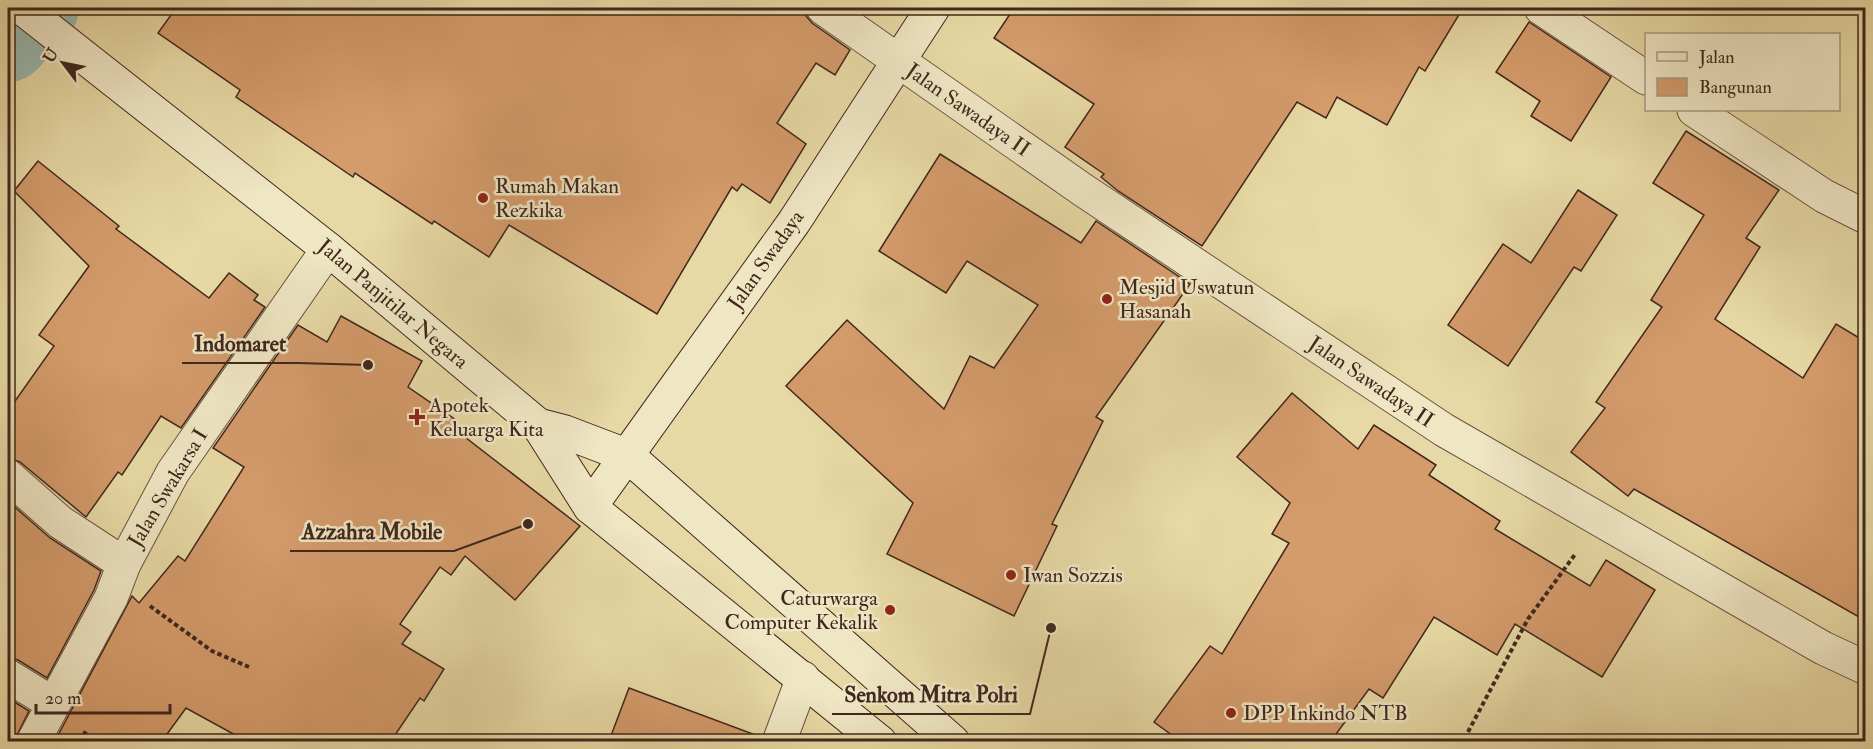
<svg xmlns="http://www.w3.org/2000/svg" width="1873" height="749" font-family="'IM FELL Double Pica',serif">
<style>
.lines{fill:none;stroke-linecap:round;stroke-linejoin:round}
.river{stroke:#99b9b0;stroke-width:80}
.building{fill:#d49b6b;stroke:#40271e;stroke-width:1.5}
.street-casing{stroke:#6a5440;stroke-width:35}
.secondary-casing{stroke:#40271e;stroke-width:35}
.path{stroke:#40271e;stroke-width:4;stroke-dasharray:4.5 3;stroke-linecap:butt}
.street{stroke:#efe6c4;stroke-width:33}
.secondary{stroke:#efe6c4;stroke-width:33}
.poi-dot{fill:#8f2418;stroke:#efe6c4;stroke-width:2}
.labels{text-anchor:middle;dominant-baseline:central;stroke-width:5;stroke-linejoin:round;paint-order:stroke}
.street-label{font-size:21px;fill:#40271e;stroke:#efe6c4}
.poi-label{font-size:21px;fill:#40271e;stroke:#efe6c4;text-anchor:start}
.leader{fill:none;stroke:#40271e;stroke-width:2}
.callout-dot{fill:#40271e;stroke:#efe6c4;stroke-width:2}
.callout-label{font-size:22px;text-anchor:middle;font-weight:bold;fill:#40271e;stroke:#efe6c4;stroke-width:5;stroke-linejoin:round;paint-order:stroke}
</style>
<rect width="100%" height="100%" fill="#e7d9a5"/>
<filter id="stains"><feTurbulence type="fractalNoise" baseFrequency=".00333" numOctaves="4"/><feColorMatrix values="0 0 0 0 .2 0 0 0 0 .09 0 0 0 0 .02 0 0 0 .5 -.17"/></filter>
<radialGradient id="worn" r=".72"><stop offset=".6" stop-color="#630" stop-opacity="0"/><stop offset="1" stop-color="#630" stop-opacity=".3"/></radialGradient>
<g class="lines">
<!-- river -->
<path class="river" d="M 8,42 L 39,8"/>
</g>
<!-- building -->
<g class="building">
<path d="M 176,8 L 804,8 L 806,16 L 812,23 L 850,50 L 835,75 L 816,63 L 777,123 L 806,144 L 770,203 L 742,184 L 737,191 L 732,187 L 657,314 L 509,225 L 489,257 L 434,221 L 432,224 L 355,173 L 353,177 L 236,97 L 240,90 L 158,33 Z"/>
<path d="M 1014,8 L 1463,8 L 1425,71 L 1419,67 L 1387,125 L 1337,97 L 1326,118 L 1297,102 L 1202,246 L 1118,191 L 1101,177 L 1104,174 L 1065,147 L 1094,104 L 994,38 Z"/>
<path d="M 1529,22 L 1611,77 L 1571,141 L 1531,116 L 1540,101 L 1496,72 Z"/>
<path d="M 1686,131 L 1779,190 L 1746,238 L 1760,247 L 1715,319 L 1803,378 L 1836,324 L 1866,342 L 1866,621 L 1634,489 L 1628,496 L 1571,452 L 1605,408 L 1596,402 L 1662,307 L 1651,300 L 1704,215 L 1653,183 Z"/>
<path d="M 940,154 L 1081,243 L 1096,221 L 1190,284 L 1096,417 L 1103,421 L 1052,524 L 1057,526 L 1014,616 L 887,554 L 913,503 L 786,386 L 847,320 L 944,409 L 970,356 L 994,368 L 1038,305 L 967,261 L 946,293 L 879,251 Z"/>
<path d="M 38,161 L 119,226 L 116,229 L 209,298 L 229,273 L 258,295 L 254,300 L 265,307 L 181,428 L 161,416 L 122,475 L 118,472 L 86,517 L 20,462 L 8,458 L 8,411 L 54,346 L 39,335 L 89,266 L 14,191 Z"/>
<path d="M 1578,190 L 1617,215 L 1581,271 L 1574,267 L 1508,366 L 1448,325 L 1503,244 L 1531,263 Z"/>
<path d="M 341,316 L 422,361 L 408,387 L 456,420 L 452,427 L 580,526 L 515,600 L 465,556 L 451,575 L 440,567 L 400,624 L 411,632 L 402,644 L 444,669 L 424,701 L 420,698 L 391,741 L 246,741 L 186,708 L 162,741 L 55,741 L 132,596 L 139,603 L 178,556 L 185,561 L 244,467 L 213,448 L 298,325 L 327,342 Z"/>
<path d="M 1292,393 L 1358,449 L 1374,425 L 1436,465 L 1429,475 L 1500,521 L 1495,529 L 1590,586 L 1606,560 L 1655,590 L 1602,677 L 1515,624 L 1497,655 L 1434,617 L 1383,698 L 1369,689 L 1331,741 L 1180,741 L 1154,722 L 1210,646 L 1222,654 L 1289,543 L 1272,534 L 1290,503 L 1237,457 Z"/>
<path d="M 8,501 L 50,538 L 101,571 L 94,590 L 47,678 L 18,660 L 8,657 Z"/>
<path d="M 629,688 L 761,737 L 761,741 L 609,741 Z"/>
<path d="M 8,698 L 29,711 L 14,741 L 8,741 Z"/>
</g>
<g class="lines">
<!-- street casing -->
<g class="street-casing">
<g id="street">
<path d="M 823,8 L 1083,190 L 1444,430 L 1823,648 L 1866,668"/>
<path d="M 1541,8 L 1646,78"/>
<path d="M 1694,110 L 1824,196 L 1866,217"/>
<path d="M 8,476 L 60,522 L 124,564"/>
<path d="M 8,676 L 52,703"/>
<path d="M 33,742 L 111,598 L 124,564 L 173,472 L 328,249"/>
<path d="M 779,742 L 803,678"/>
</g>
</g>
<!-- secondary casing -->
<g class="secondary-casing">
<g id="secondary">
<path d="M 22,8 L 328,249 L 538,425 L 565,432 L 628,456 L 953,742"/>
<path d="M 538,425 L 590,507 L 880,742"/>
<path d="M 590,507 L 794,222 L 933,8"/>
</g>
</g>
<!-- path -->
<g class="path">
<path d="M 150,606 L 212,651 L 249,667"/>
<path d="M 83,732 L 98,742"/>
<path d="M 1468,732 L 1528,619 L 1576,553"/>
</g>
<!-- street -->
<use href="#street" class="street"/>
<!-- secondary -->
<use href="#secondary" class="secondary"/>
</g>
<!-- markers -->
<g class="poi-dot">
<circle cx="483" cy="198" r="6"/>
<circle cx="1107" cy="299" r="6"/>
<path d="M414 408h6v6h6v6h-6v6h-6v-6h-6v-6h6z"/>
<circle cx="1011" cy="575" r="6"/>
<circle cx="890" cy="610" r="6"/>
<circle cx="1231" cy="713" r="6"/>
</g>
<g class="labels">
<!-- street labels -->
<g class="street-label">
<text transform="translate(968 110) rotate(35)">Jalan Sawadaya II</text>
<text transform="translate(766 260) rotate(-55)">Jalan Swadaya</text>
<text transform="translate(393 304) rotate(40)">Jalan Panjitilar Negara</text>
<text transform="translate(1371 382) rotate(34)">Jalan Sawadaya II</text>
<text transform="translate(168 488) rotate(-59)">Jalan Swakarsa I</text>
</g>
<!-- poi labels -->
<g class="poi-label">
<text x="495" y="186">Rumah Makan<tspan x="495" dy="24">Rezkika</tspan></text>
<text x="1119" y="287">Mesjid Uswatun<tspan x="1119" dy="24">Hasanah</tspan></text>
<text x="429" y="405">Apotek<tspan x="429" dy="24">Keluarga Kita</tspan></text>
<text x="1023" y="575">Iwan Sozzis</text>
<text x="878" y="598" text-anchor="end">Caturwarga<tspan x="878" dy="24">Computer Kekalik</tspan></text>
<text x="1243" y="713">DPP Inkindo NTB</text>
</g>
</g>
<!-- callouts -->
<path class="leader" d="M368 365L298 363H182M528 524L454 551H290M1051 628L1030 714H832"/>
<g class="callout-dot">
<circle cx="368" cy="365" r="6"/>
<circle cx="528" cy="524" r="6"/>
<circle cx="1051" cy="628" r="6"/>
</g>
<g class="callout-label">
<text x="240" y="351">Indomaret</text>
<text x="372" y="539">Azzahra Mobile</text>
<text x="931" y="702">Senkom Mitra Polri</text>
</g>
<!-- margin -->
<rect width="1873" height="749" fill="none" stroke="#e7d9a5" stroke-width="30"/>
<rect x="9" y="9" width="1855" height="731" fill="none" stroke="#40271e" stroke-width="3"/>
<rect x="15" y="15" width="1843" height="719" fill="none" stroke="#40271e" stroke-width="1.5"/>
<!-- legend -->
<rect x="1645" y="33" width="195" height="78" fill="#efe6c4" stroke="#a99a82" stroke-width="1.5"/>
<rect x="1657" y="52" width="30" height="9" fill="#efe6c4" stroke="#a99a82" stroke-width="1.5"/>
<text x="1699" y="63" font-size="18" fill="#40271e">Jalan</text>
<rect x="1657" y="78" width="30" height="18" fill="#d49b6b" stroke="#a99a82" stroke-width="1.5"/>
<text x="1699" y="93" font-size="18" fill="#40271e">Bangunan</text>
<!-- north arrow -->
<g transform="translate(63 63) rotate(302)" stroke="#efe6c4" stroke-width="4.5" paint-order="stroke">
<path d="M0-4.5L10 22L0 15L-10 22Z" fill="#40271e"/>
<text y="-9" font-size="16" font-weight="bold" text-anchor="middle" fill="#40271e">U</text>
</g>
<!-- scale -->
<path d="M36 704v9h134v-9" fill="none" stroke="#40271e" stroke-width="3"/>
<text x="45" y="704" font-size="18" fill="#40271e" stroke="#efe6c4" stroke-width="4.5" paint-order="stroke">20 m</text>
<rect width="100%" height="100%" filter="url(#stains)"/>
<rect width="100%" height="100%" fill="url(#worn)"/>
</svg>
